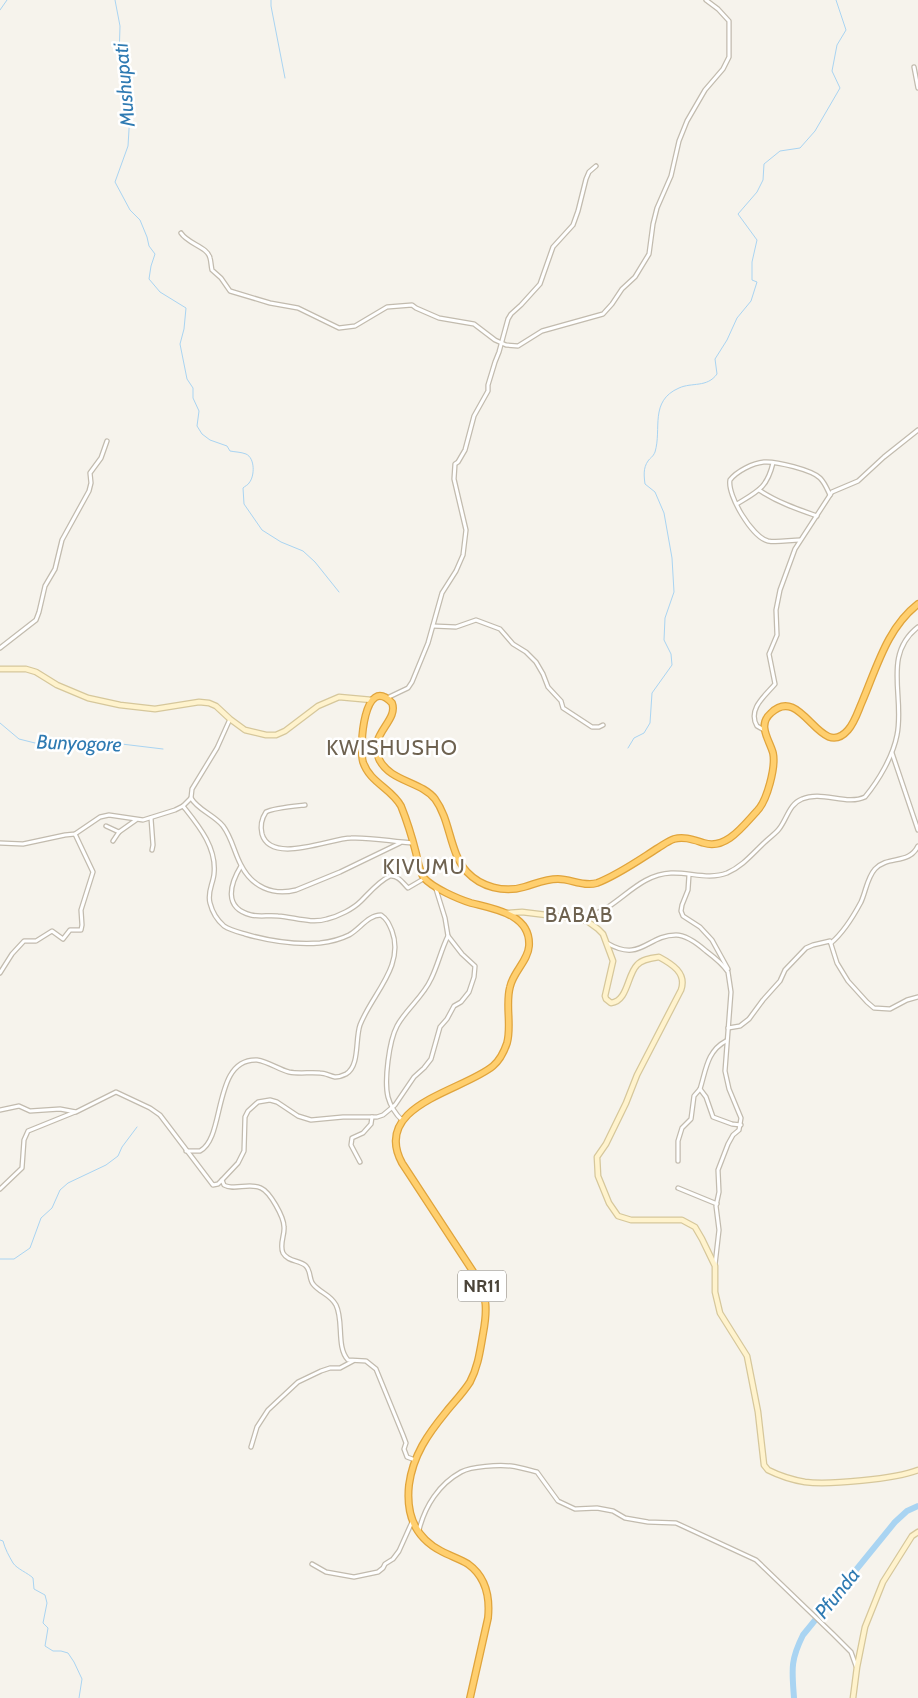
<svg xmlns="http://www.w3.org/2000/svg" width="918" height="1698" font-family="Cabin,sans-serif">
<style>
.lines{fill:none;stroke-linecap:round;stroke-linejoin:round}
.stream{stroke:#a9d4f2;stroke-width:1}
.river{stroke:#a9d4f2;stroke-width:6}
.street-casing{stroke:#c2bbae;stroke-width:5.5}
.secondary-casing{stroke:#d6c79b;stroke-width:7}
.highway-casing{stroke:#e0a43c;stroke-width:8}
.street{stroke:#fff;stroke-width:3}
.secondary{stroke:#fff3cd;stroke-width:4.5}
.highway{stroke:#ffcf6e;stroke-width:5.5}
.labels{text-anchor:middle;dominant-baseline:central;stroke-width:5;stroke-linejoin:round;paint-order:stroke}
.shield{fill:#fff;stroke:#817c74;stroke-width:1}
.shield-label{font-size:18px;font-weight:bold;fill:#4b4439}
.water-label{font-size:20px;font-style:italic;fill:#2e7ab2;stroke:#fff}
.quarter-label{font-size:21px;letter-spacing:1px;fill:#6e6250;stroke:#fff}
</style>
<rect width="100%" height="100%" fill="#f6f3ec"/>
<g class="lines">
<!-- stream -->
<g class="stream">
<path d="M 115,0 L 120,26 L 119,59 L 130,113 L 128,146 L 115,182 L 130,210 L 140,220 L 147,237 L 149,246 L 155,254 L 151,266 L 149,279 L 160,292 L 186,308 L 184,329 L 180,344 L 187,379 L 193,388 L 193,398 L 199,411 L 197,426 L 202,434 L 210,440 L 227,446 L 230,451 C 235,452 241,452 246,454 C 255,458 255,476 249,483 C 248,485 245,486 243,488 L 244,504 L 262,530 L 281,542 L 303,551 L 315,562 L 339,592"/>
<path d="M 271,0 L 271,6 L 285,78"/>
<path d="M 0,10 L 7,0"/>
<path d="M 0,723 L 19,739 L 35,743 L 88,746 L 105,742 L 163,749"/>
<path d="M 628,748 L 634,738 L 644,733 L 650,723 L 652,693 L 672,665 L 671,654 L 664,640 L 665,618 L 674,592 L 672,558 L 664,513 L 655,492 L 645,484 C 644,476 643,468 648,461 C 650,458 653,457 655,452 C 662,429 649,401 679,388 C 692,382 707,388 717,374 L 715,359 L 727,340 L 737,318 L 751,301 L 757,282 L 752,280 L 752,262 L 757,240 L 738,214 L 757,192 L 763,180 L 764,164 L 780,151 L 800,148 L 815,131 L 840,88 L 832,71 L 837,45 L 846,30 L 836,0"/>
<path d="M 0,1259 L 14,1259 L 30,1248 L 41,1218 L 52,1208 L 60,1190 L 68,1183 L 106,1165 L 118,1156 L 122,1147 L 137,1127"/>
<path d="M 0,1540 L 3,1541 C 5,1549 9,1556 13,1563 C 17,1569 28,1573 33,1578 L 34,1589 L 45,1595 L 47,1603 L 43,1623 L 48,1628 L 45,1646 L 53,1651 L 61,1651 L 68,1653 L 74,1662 L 82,1679 L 79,1698"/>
</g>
<!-- river -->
<path class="river" d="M 794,1698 C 792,1670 790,1661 803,1635 L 895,1522 L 907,1511 L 918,1506"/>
<!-- street casing -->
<g class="street-casing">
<g id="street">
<path d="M 914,67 L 918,88"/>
<path d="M 181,233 C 188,244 208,247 210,258 C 211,261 211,266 212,270 L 221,278 L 230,291 L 270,303 L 298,308 L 339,328 L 355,326 L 387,307 L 412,305 L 416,308 L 439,318 L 474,324 L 495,340 L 506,345 L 518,346 L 542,331 L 603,314 L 612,304 L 622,289 L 635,277 L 649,254 L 653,224 L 657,208 L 671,176 L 679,141 L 687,121 L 705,90 L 723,69 L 729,57 L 729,21 L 718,9 L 706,0"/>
<path d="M 759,490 C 777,502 797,509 817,516"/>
<path d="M 737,504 C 758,491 767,488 773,463"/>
<path d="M 800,540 C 790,540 777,543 768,541 C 752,537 727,495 730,480 C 737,471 753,463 764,462 C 776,461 812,470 820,478 C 825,483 827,489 830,495"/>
<path d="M 433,626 L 456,627 L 476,620 L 500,629 L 513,644 L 526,652 L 536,662 L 543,674 L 548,687 L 561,701 L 563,708 L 592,727 L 599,727 L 603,725"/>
<path d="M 0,648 L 36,620 L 39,612 L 45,586 L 55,569 L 62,540 L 89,491 L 91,483 L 90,473 L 101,458 L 107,441"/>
<path d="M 387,698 L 408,688 L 412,682 L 428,643 L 442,593 L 456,571 L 463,555 L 466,530 L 454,479 L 455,464 L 458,462 L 465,450 L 474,416 L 488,391 L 488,385 L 495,362 L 499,352 L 508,319 L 511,314 L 521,305 L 540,284 L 553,247 L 573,225 L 578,211 L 586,179 L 589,172 L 596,166"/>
<path d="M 230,719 L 217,748 L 192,789 L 191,798 C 198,810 214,815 223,826 C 232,838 234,852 241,865 C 252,887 273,896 296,890 L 340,872 L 400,843"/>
<path d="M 764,730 L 757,726 C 747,709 766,695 775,684 L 769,654 L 777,635 L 776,610 L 780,590 L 795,549 L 832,492 L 858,481 L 884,457 L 918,430"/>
<path d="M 892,753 L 918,830"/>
<path d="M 305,805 C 296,806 273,808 266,812 C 262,818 260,826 262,834 C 271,865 331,838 351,838 C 372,837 393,842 413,843"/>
<path d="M 183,806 C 198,825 217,847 214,874 C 213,884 207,892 210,903 C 212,911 217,920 224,926 C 230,930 238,932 245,934 C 269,941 294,945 320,943 C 329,942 341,939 349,935 C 360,929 368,915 381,915 C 387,919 389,924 392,931 C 405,966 372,994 360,1025 C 355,1039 360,1066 346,1074 C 342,1076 338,1077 335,1077 C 330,1076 325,1073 320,1073 C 310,1072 299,1074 289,1072 C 278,1069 269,1062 257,1060 C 212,1058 226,1138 200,1151 L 186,1151"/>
<path d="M 151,818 L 153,845 L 152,850"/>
<path d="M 106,826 L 119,832"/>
<path d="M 113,841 L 119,832 L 136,820"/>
<path d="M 0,843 L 23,844 L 65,835 L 75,834 L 100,817 L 109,815 L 143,820 L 175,810 L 183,806 L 191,798"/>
<path d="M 241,866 C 230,884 223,908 251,915 C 259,917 269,915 278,916 C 294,917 311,924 327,919 C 339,916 353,909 361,901 C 370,892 379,881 390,876 C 398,875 403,883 408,888 L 425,878"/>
<path d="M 689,875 L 688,890 L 682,905 L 681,911 L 683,916 L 700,927 L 712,940 L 728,969"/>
<path d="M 587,921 C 592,913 601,912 608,907 C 628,894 645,874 671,873 C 689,872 709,880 727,873 C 743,866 753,853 765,842 C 770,837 775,834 779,829 C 787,819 789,804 802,799 C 822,790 846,806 865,797 C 879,780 893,756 897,735 C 905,697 882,655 918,627"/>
<path d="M 607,943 C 641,963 647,935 676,935 C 686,935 698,944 706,951 C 714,957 723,964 728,972 L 731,992 L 725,1071 L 729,1089 L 741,1118 L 739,1130 L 733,1135 L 728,1144 L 718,1170 L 719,1192 L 716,1206 L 719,1230 L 715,1265"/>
<path d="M 831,943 C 844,932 853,917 861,902 C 866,891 867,878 875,869 C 888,855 909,865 918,846"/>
<path d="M 0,973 L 12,954 L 24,941 L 36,941 L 52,931 L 63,939 L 70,930 L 81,930 L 82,925 L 81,910 L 93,872 L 75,834"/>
<path d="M 728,1028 L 740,1026 L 749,1019 L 763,1000 L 780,981 L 785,970 L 806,948 L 813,945 L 830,941 L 837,963 L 848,981 L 867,1002 L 874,1008 L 890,1009 L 907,1000 L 918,997"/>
<path d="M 726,1041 C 707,1051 706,1070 700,1089 L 706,1097 L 713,1117 L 732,1124 L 741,1125"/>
<path d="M 0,1110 L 19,1106 L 30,1111 L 60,1109 L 76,1112 L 116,1092 L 150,1108 L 160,1115 L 213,1185 L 218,1184 L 222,1180 L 224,1185 C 234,1191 249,1182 261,1188 C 270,1192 284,1217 284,1227 C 285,1235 279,1244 283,1253 C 288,1262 300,1260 306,1266 C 311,1271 309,1279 313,1284 C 320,1293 330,1294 336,1305 C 344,1321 336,1347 348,1360 L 366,1361 L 376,1369 L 403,1435 L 406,1443 L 404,1449 L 407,1457 L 415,1460"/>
<path d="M 402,1120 C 396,1115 390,1105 388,1097 C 384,1081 389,1041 397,1026 C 406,1009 423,997 431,979 C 438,965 441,950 448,936"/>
<path d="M 678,1161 L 678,1141 L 682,1128 L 691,1119 L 694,1096 L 700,1089"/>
<path d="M 360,1162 L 351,1145 L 352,1138 L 363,1133 L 371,1124 L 372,1117"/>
<path d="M 222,1180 L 238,1163 L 244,1151 L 245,1117 L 248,1111 L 258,1102 L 270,1100 L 277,1102 L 298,1116 L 311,1120 L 343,1117 L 377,1117 L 383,1115 L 395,1105 L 414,1077 L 424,1068 L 431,1059 L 440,1027 L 447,1019 L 454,1006 L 461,1002 L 469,992 L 474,977 L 475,966 L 462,954 L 448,936 L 445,918 L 436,889"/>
<path d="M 678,1188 L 717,1204"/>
<path d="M 0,1189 L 22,1168 L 24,1140 L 28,1131 L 75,1112"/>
<path d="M 251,1447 L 257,1427 L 268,1410 L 298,1382 L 321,1371 L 330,1368 L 340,1368 L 353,1361"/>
<path d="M 419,1530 C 425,1506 439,1484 461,1472 C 472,1466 498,1465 511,1466 C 519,1467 529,1470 537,1472 L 558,1501 L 575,1509 L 597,1508 L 613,1511 L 625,1518 L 648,1522 L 676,1523 L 756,1560 L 833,1634 L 851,1652 L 856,1666"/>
<path d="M 312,1564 L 326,1572 L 354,1577 L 378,1572 L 383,1568 L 385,1564 L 393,1559 L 399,1551 L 412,1522"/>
</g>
</g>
<!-- secondary casing -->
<g class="secondary-casing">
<g id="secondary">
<path d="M 0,669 L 26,669 L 36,672 L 57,685 L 88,698 L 120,705 L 155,709 L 199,702 L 209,703 L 216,706 L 230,719 L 245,730 L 266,735 L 276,735 L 285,731 L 318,706 L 339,697 L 372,700"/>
<path d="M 507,913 L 522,912 L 571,918 L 587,921 L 598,929 L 603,934 L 613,961 L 605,996 L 606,999 L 611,1003 C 628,1001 627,975 637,965 C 642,959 652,958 659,957 C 672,964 687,973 681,990 L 637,1075 L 626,1103 L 606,1144 L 597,1157 L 598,1176 L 609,1203 L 618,1216 L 631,1220 L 682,1220 L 695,1227 L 702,1239 L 715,1266 L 715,1292 L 720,1313 L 747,1356 L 758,1412 L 764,1465 L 768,1470 C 778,1475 793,1480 805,1482 C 829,1485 895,1479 918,1470"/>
<path d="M 853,1698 L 857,1667 L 865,1627 L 883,1582 L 912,1536 L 918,1532"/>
</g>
</g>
<!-- highway casing -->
<g class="highway-casing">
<path id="highway" d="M 470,1698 L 488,1618 C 490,1598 486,1577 468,1564 C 460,1559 450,1556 441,1551 C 414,1537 406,1513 409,1485 C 413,1455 428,1434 446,1412 C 454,1402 463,1393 470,1382 C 478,1367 480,1351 483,1334 C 487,1313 488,1295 476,1276 L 402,1163 C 371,1105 463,1091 493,1066 C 500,1060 504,1052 507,1043 C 512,1025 505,1005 510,987 C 513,972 528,961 529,946 C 531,914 494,909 471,903 C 458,899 433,888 424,878 C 419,871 418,861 416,853 C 412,837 407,821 401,806 C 391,788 370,783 363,762 C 359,747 364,673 392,703 C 399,721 367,735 379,759 C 390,782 421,781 435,799 C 451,821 449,852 467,872 C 481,887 504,893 524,887 C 535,884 545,879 558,879 C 571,879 584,887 597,883 C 618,875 639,860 658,848 C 663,845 668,841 674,839 C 684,836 694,840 704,843 C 726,850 743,826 757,811 C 767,801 776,767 773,753 C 769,739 757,725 771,713 C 802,683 820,762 848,730 C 855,722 858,711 862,702 C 877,667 887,628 918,604"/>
</g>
<!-- street -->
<use href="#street" class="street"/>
<!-- secondary -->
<use href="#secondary" class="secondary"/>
<!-- highway -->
<use href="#highway" class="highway"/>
</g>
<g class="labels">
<!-- shield labels -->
<rect class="shield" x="458" y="1270.5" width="48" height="31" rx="4"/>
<g class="shield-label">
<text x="482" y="1286">NR11</text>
</g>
<!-- water labels -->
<g class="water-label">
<text transform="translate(124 85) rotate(-95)">Mushupati</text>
<text transform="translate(79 743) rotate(2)">Bunyogore</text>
<text transform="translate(837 1593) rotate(-51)">Pfunda</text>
</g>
<!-- quarter labels -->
<g class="quarter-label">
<text x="392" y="747">KWISHUSHO</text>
<text x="424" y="866">KIVUMU</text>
<text x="579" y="914">BABAB</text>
</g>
</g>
</svg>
